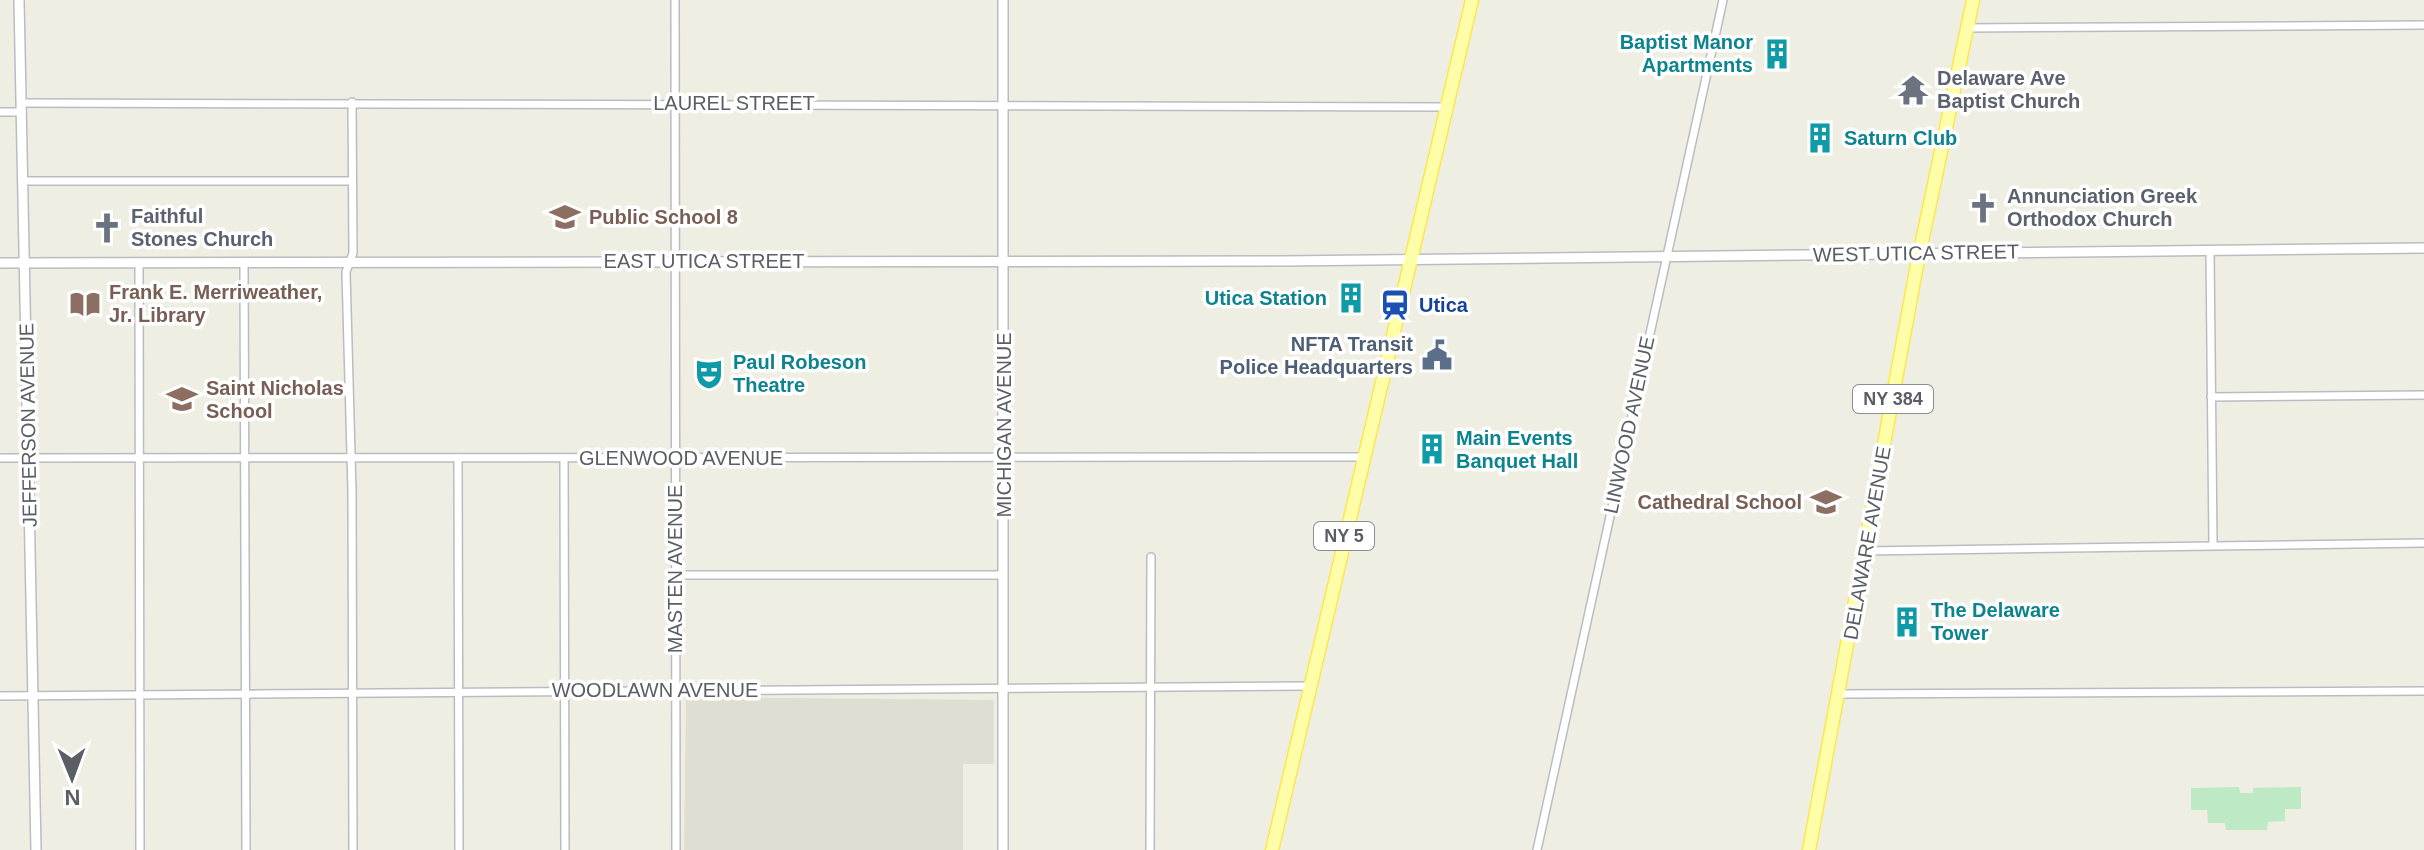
<svg xmlns="http://www.w3.org/2000/svg" width="2424" height="850" font-family="Arial,sans-serif">
<style>
.education{fill:#dfded2}
.green{fill:#bde9c4}
.lines{fill:none;stroke-linecap:round;stroke-linejoin:round}
.minor-casing{stroke:#bbbcc3;stroke-width:10}
.tertiary-casing{stroke:#bbbcc3;stroke-width:12}
.primary-casing{stroke:#fde74e;stroke-width:15}
.minor{stroke:#fff;stroke-width:7}
.tertiary{stroke:#fff;stroke-width:9}
.primary{stroke:#fffea8;stroke-width:12}
.labels{text-anchor:middle;dominant-baseline:central;stroke-width:7;stroke-linejoin:round;paint-order:stroke}
.shield{fill:#fff;stroke:#8c8e93;stroke-width:2}
.shield-label{font-size:18px;font-weight:bold;fill:#5b5e65}
.culture-label{font-size:20px;font-weight:bold;fill:#0d838f;stroke:#fff;text-anchor:start}
.worship-label{font-size:20px;font-weight:bold;fill:#5b616d;stroke:#fff;text-anchor:start}
.street-label{font-size:20px;fill:#5b5e65;stroke:#fff}
.education-label{font-size:20px;font-weight:bold;fill:#785e54;stroke:#fff;text-anchor:start}
.transit-label{font-size:20px;font-weight:bold;fill:#164399;stroke:#fff;text-anchor:start}
.service-label{font-size:20px;font-weight:bold;fill:#4e5e75;stroke:#fff;text-anchor:end}
</style>
<rect width="100%" height="100%" fill="#efeee3"/>
<!-- education -->
<path class="education" d="M 686,697 L 994,700 L 994,764 L 963,764 L 963,850 L 684,850 Z"/>
<!-- green -->
<path class="green" d="M 2239,787 L 2240,793 L 2253,793 L 2253,788 L 2301,787 L 2301,809 L 2285,809 L 2285,821 L 2268,822 L 2267,830 L 2226,830 L 2225,823 L 2208,823 L 2207,810 L 2191,810 L 2191,788 Z"/>
<g class="lines">
<!-- minor casing -->
<g class="minor-casing">
<g id="minor">
<path d="M 675,0 L 676,850"/>
<path d="M 1967,28 L 2424,25"/>
<path d="M 352,102 L 353,253 L 346,272 L 352,491 L 353,850"/>
<path d="M 22,103 L 1446,107"/>
<path d="M 0,112 L 22,112"/>
<path d="M 24,181 L 352,181"/>
<path d="M 2210,250 L 2213,545"/>
<path d="M 139,262 L 140,850"/>
<path d="M 244,262 L 246,850"/>
<path d="M 2211,397 L 2424,395"/>
<path d="M 0,458 L 1362,457"/>
<path d="M 458,458 L 459,850"/>
<path d="M 564,458 L 565,850"/>
<path d="M 1866,551 L 2424,543"/>
<path d="M 675,575 L 1003,575"/>
<path d="M 1839,694 L 2424,691"/>
<path d="M 0,696 L 1310,686"/>
<path d="M 1150,850 L 1151,557"/>
<path d="M 1537,850 L 1723,0"/>
</g>
</g>
<!-- tertiary casing -->
<g class="tertiary-casing">
<g id="tertiary">
<path d="M 19,0 L 36,850"/>
<path d="M 1003,0 L 1003,850"/>
<path d="M 0,263 L 1283,261 L 2424,248"/>
</g>
</g>
<!-- primary casing -->
<g class="primary-casing">
<g id="primary">
<path d="M 1272,850 L 1472,0"/>
<path d="M 1809,850 L 1917,265 L 1973,0"/>
</g>
</g>
<!-- minor -->
<use href="#minor" class="minor"/>
<!-- tertiary -->
<use href="#tertiary" class="tertiary"/>
<!-- primary -->
<use href="#primary" class="primary"/>
</g>
<!-- icons -->
<defs>
<g id="building-bare" transform="scale(2.4)"><path d="M-4-6H4V6H1V3H-1V6H-4ZM-2.5-4.3h1.7v1.8h-1.7ZM.8-4.3h1.7v1.8H.8ZM-2.5-1h1.7V.8h-1.7ZM.8-1h1.7V.8H.8Z" fill="#0f9aa8" stroke="#fff" stroke-width="2.5" paint-order="stroke"/></g>
<g id="temple-bare" transform="scale(2.4)"><path d="M0-6L5-2H3V0L6.5 2.5H4V6H1.5V3h-3V6H-4V2.5H-6.5L-3 0V-2H-5Z" fill="#6b7280" stroke="#fff" stroke-width="2.5" paint-order="stroke"/></g>
<g id="church-bare" transform="scale(2.4)"><path d="M-1.2-6h2.4v3.5h3.3v2.4h-3.3V6h-2.4V-.1h-3.3v-2.4h3.3Z" fill="#6b7280" stroke="#fff" stroke-width="2.5" paint-order="stroke"/></g>
<g id="school-bare" transform="scale(2.4)"><path d="M0-5L7-2L0 1L-7-2ZM-4 1L0 2.5L4 1V4Q0 6-4 4Z" fill="#8d6e63" stroke="#fff" stroke-width="2.5" paint-order="stroke"/></g>
<g id="library-bare" transform="scale(2.4)"><path d="M-6-4Q-3-5.5-.7-3.5V5Q-3 3-6 4ZM6-4Q3-5.5 .7-3.5V5Q3 3 6 4Z" fill="#8d6e63" stroke="#fff" stroke-width="2.5" paint-order="stroke"/></g>
<g id="station-bare" transform="scale(2.4)"><path d="M-3-6H3Q5-6 5-4V2Q5 4 3 4L4.5 6H3L1.5 4h-3L-3 6H-4.5L-3 4Q-5 4-5 2V-4Q-5-6-3-6ZM-3.5-4v3h7v-3ZM-3.5 1v1.5H-2V1ZM2 1v1.5H3.5V1Z" fill="#1a4fb4" stroke="#fff" stroke-width="2.5" paint-order="stroke"/></g>
<g id="civic-bare" transform="scale(2.4)"><path d="M-.6-6.5H3V-4.5H.6V-3L4-1V1h2V6H-6V1h2V-1L-.6-3ZM-1.2 2.5V6h2.4V2.5Z" fill="#5c6f8a" stroke="#fff" stroke-width="2.5" paint-order="stroke"/></g>
<g id="theatre-bare" transform="scale(2.4)"><path d="M-5-5.5Q0-4 5-5.5V0Q5 5 0 6Q-5 5-5 0ZM-3.3-2.5H-1v1.5H-3.3ZM1-2.5H3.3v1.5H1ZM-2.8 1Q0 5.5 2.8 1Z" fill="#0f9aa8" stroke="#fff" stroke-width="2.5" paint-order="stroke"/></g>
</defs>
<g fill-rule="evenodd">
<use href="#building-bare" x="1777" y="54"/>
<use href="#temple-bare" x="1913" y="90"/>
<use href="#building-bare" x="1820" y="138"/>
<use href="#church-bare" x="1983" y="208"/>
<use href="#school-bare" x="565" y="217"/>
<use href="#church-bare" x="107" y="228"/>
<use href="#building-bare" x="1351" y="298"/>
<use href="#library-bare" x="85" y="304"/>
<use href="#station-bare" x="1395" y="305"/>
<use href="#civic-bare" x="1437" y="355"/>
<use href="#theatre-bare" x="709" y="374"/>
<use href="#school-bare" x="182" y="399"/>
<use href="#building-bare" x="1432" y="449"/>
<use href="#school-bare" x="1826" y="502"/>
<use href="#building-bare" x="1907" y="622"/>
</g>
<g class="labels">
<!-- shield labels -->
<g class="shield">
<rect x="1853" y="385" width="80" height="28" rx="6"/>
<rect x="1314" y="522" width="60" height="28" rx="6"/>
</g>
<g class="shield-label">
<text x="1893" y="399">NY 384</text>
<text x="1344" y="536">NY 5</text>
</g>
<!-- culture labels -->
<g class="culture-label">
<text x="1753" y="42" text-anchor="end">Baptist Manor<tspan x="1753" dy="23">Apartments</tspan></text>
<text x="1844" y="138">Saturn Club</text>
<text x="1327" y="298" text-anchor="end">Utica Station</text>
<text x="733" y="362">Paul Robeson<tspan x="733" dy="23">Theatre</tspan></text>
<text x="1456" y="438">Main Events<tspan x="1456" dy="23">Banquet Hall</tspan></text>
<text x="1931" y="610">The Delaware<tspan x="1931" dy="23">Tower</tspan></text>
</g>
<!-- worship labels -->
<g class="worship-label">
<text x="1937" y="78">Delaware Ave<tspan x="1937" dy="23">Baptist Church</tspan></text>
<text x="2007" y="196">Annunciation Greek<tspan x="2007" dy="23">Orthodox Church</tspan></text>
<text x="131" y="216">Faithful<tspan x="131" dy="23">Stones Church</tspan></text>
</g>
<!-- street labels -->
<g class="street-label">
<text x="734" y="103">LAUREL STREET</text>
<text transform="translate(1916 253) rotate(-1)">WEST UTICA STREET</text>
<text x="704" y="261">EAST UTICA STREET</text>
<text transform="translate(28 425) rotate(-91)">JEFFERSON AVENUE</text>
<text transform="translate(1004 425) rotate(-90)">MICHIGAN AVENUE</text>
<text transform="translate(1629 425) rotate(-78)">LINWOOD AVENUE</text>
<text x="681" y="458">GLENWOOD AVENUE</text>
<text transform="translate(1867 543) rotate(-80)">DELAWARE AVENUE</text>
<text transform="translate(675 569) rotate(-90)">MASTEN AVENUE</text>
<text x="655" y="690">WOODLAWN AVENUE</text>
</g>
<!-- education labels -->
<g class="education-label">
<text x="589" y="217">Public School 8</text>
<text x="109" y="292">Frank E. Merriweather,<tspan x="109" dy="23">Jr. Library</tspan></text>
<text x="206" y="388">Saint Nicholas<tspan x="206" dy="23">School</tspan></text>
<text x="1802" y="502" text-anchor="end">Cathedral School</text>
</g>
<!-- transit labels -->
<g class="transit-label">
<text x="1419" y="305">Utica</text>
</g>
<!-- service labels -->
<g class="service-label">
<text x="1413" y="344">NFTA Transit<tspan x="1413" dy="23">Police Headquarters</tspan></text>
</g>
</g>
<!-- north arrow -->
<g transform="translate(72 778) rotate(179)" stroke="#ffffff" stroke-width="6" paint-order="stroke">
<path d="M0-6L14 30L0 20L-14 30Z" fill="#5b5e65"/>
<text y="-12" font-size="22" font-weight="bold" text-anchor="middle" fill="#5b5e65">N</text>
</g>
</svg>
